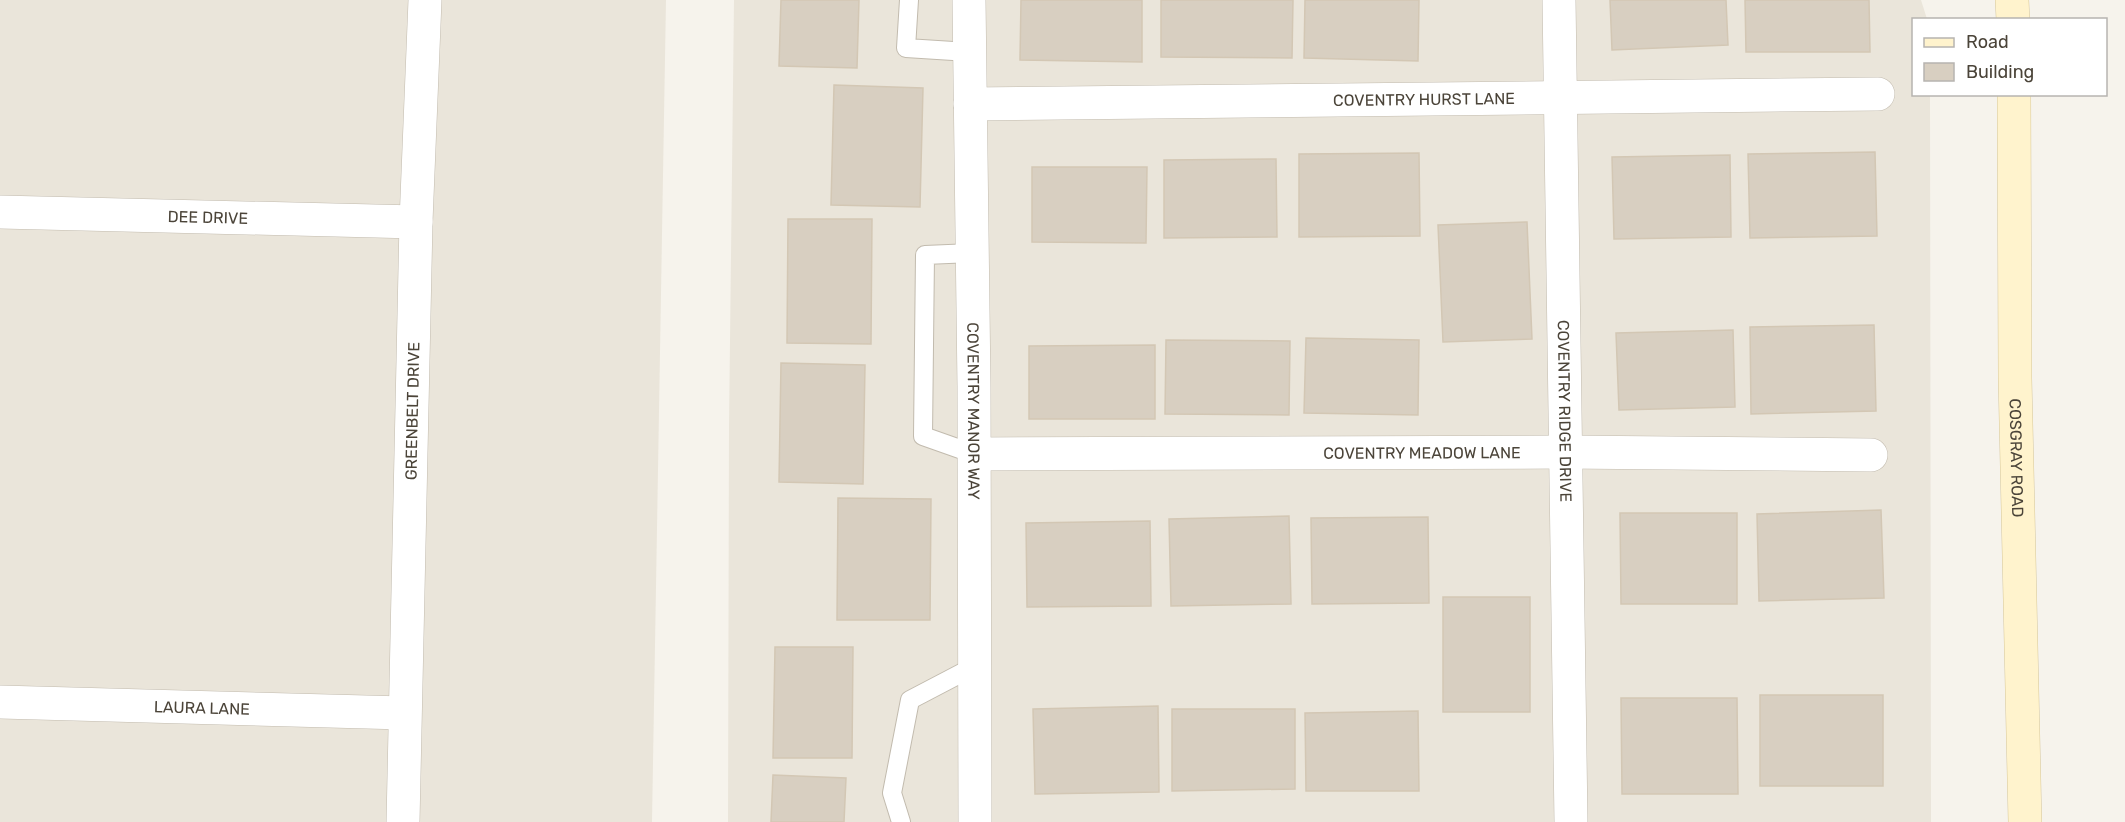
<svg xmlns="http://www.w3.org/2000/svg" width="2125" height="822" font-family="Rubik,sans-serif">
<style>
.residential{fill:#eae5da}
.building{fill:#d8cfc1;stroke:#d3c7b4;stroke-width:1.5}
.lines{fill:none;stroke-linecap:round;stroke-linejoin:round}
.service-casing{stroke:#c2bbae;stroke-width:20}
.minor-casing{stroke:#c2bbae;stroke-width:34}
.secondary-casing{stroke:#d6c79b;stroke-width:34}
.service{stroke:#fff;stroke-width:18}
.minor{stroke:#fff;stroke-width:33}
.secondary{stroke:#fff3cd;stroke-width:33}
.labels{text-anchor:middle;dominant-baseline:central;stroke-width:6;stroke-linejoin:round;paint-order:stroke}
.street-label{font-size:16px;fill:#4b4439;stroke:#fff}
</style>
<rect width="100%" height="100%" fill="#f6f3ec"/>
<!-- residential -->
<g class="residential">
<path d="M 0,0 L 666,0 L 652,822 L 0,822 Z"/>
<path d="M 734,0 L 1921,0 L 1927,19 L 1914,20 L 1914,94 L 1930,95 L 1931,822 L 728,822 L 729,427 Z"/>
</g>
<!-- building -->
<g class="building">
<path d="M 781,0 L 859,0 L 857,68 L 779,66 Z"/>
<path d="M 1021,0 L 1142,0 L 1142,62 L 1020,60 Z"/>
<path d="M 1161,0 L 1293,0 L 1292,58 L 1161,57 Z"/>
<path d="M 1305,0 L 1419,0 L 1418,61 L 1304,58 Z"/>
<path d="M 1610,0 L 1726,0 L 1728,45 L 1612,50 Z"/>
<path d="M 1745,0 L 1869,0 L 1870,52 L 1746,52 Z"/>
<path d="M 834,85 L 923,88 L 920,207 L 831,205 Z"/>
<path d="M 1875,152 L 1877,236 L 1750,238 L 1748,154 Z"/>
<path d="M 1419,153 L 1420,236 L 1299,237 L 1299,154 Z"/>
<path d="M 1730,155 L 1731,237 L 1614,239 L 1612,157 Z"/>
<path d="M 1276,159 L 1277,237 L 1164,238 L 1164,160 Z"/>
<path d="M 1032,167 L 1147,167 L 1146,243 L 1032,242 Z"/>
<path d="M 788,219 L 872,219 L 871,344 L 787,343 Z"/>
<path d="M 1527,222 L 1532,339 L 1443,342 L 1438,225 Z"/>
<path d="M 1874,325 L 1876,411 L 1751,414 L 1750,327 Z"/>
<path d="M 1733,330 L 1735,407 L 1619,410 L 1616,333 Z"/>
<path d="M 1306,338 L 1419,340 L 1418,415 L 1304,413 Z"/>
<path d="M 1166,340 L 1290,341 L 1289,415 L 1165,414 Z"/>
<path d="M 1155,345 L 1155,419 L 1029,419 L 1029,346 Z"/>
<path d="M 781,363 L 865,365 L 863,484 L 779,482 Z"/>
<path d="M 838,498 L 931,499 L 930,620 L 837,620 Z"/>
<path d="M 1881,510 L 1884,598 L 1759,601 L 1757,514 Z"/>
<path d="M 1620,513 L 1737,513 L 1737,604 L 1621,604 Z"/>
<path d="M 1289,516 L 1291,604 L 1171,606 L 1169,519 Z"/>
<path d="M 1428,517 L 1429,603 L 1312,604 L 1311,518 Z"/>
<path d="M 1150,521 L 1151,606 L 1027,607 L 1026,523 Z"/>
<rect x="1443" y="597" width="87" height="115"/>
<path d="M 775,647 L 853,647 L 852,758 L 773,758 Z"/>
<rect x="1760" y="695" width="123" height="91"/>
<path d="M 1621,698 L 1737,698 L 1738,794 L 1622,794 Z"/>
<path d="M 1158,706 L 1159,792 L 1035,794 L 1033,709 Z"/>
<path d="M 1172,709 L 1295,709 L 1295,789 L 1172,791 Z"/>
<path d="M 1418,711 L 1419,791 L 1306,791 L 1305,713 Z"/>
<path d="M 773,775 L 846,778 L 844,822 L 771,822 Z"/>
</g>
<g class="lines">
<!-- service casing -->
<g class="service-casing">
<g id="service">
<path d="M 909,0 L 906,48 L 969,52"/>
<path d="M 972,253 L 925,255 L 923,436 L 974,454"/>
<path d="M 901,822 L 892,793 L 910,700 L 975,666"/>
</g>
</g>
<!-- minor casing -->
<g class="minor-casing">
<g id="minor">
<path id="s1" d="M 969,0 L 974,386 L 975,822"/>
<path id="s2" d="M 1559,0 L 1571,822"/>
<path id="s3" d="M 970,104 L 1878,94"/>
<path id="s4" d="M 0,212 L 416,222"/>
<path id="s5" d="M 974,454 L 1565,452 L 1871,455"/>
<path id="s6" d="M 0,702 L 404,713"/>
<path id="s7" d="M 403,822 L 416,222 L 425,0"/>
</g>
</g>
<!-- secondary casing -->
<g class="secondary-casing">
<g id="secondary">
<path d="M 2012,0 L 2013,20"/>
<path id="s8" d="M 2014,94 L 2015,378 L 2025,822"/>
</g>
</g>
<!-- service -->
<use href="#service" class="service"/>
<!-- minor -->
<use href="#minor" class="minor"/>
<!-- secondary -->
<use href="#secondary" class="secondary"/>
</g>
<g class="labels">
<!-- street labels -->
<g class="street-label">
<text stroke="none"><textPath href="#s3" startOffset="454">COVENTRY HURST LANE</textPath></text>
<text stroke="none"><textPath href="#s4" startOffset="208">DEE DRIVE</textPath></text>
<text stroke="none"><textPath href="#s7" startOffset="411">GREENBELT DRIVE</textPath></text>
<text stroke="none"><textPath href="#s1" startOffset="411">COVENTRY MANOR WAY</textPath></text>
<text stroke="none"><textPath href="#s2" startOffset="411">COVENTRY RIDGE DRIVE</textPath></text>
<text stroke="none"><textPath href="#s5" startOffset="448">COVENTRY MEADOW LANE</textPath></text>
<text stroke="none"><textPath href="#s8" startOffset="364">COSGRAY ROAD</textPath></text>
<text stroke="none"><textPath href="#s6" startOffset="202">LAURA LANE</textPath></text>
</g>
</g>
<!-- legend -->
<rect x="1912" y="18" width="195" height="78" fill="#ffffff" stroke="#b7b4b0" stroke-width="1.5"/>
<rect x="1924" y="38" width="30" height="9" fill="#fff3cd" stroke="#b7b4b0" stroke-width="1.5"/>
<text x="1966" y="48" font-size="18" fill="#4b4439">Road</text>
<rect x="1924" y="63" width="30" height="18" fill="#d8cfc1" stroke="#b7b4b0" stroke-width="1.5"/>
<text x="1966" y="78" font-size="18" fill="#4b4439">Building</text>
</svg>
